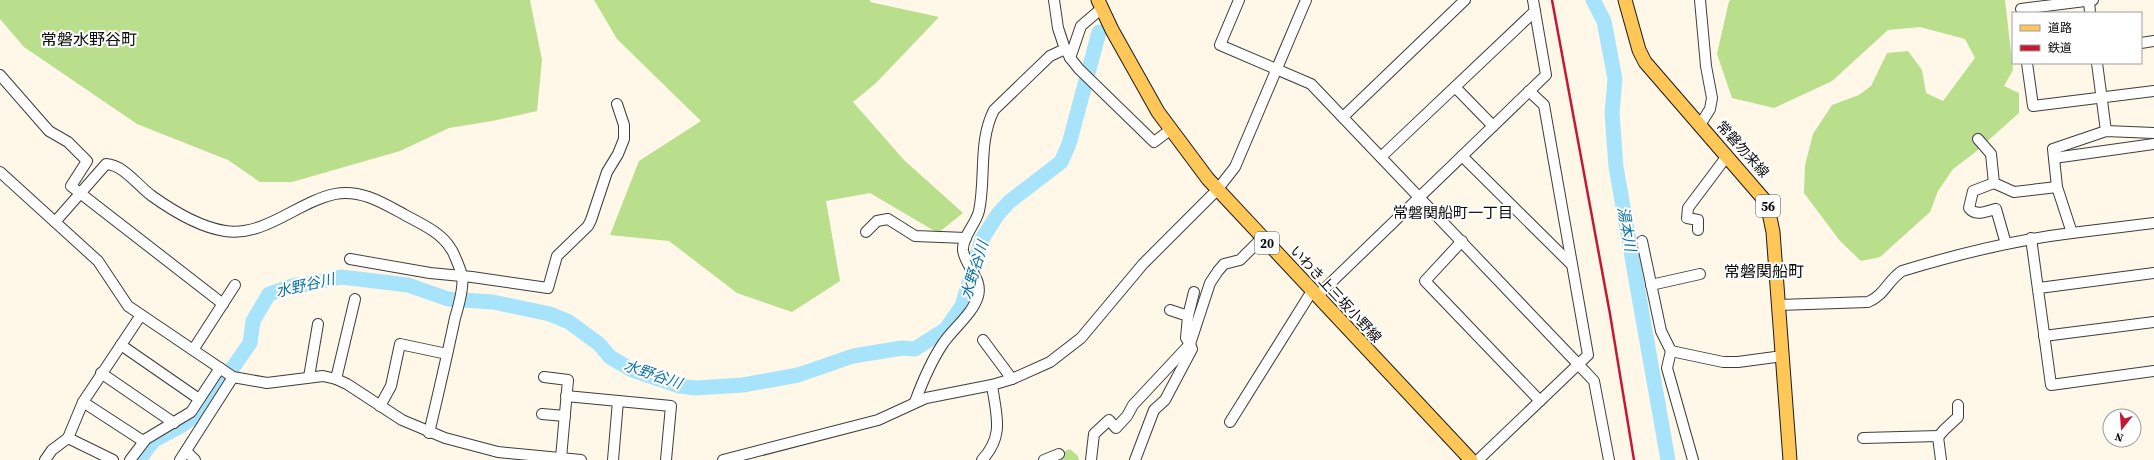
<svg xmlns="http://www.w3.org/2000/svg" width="2154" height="460" font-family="'Source Serif 4','Noto Sans JP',serif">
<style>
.forest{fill:#b9de8c}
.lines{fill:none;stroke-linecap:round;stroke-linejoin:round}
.river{stroke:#a7e4fc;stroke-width:15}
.minor-casing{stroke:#3d3d3d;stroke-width:12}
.major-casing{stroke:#1b1b1b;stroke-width:15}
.minor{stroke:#fff;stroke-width:10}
.major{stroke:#ffc658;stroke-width:13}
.rail{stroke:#c51831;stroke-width:2.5}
.labels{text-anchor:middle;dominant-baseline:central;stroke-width:4;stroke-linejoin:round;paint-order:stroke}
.shield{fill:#fff;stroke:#545454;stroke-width:1}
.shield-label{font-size:13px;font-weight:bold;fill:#0a0a0a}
.street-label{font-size:14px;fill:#0a0a0a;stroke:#fff}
.neighbourhood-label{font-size:15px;fill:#0a0a0a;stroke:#fff}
.water-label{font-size:15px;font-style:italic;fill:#0b70a5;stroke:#fff}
.quarter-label{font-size:16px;fill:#0a0a0a;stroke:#fff}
</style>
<rect width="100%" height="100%" fill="#fff8e8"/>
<!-- forest -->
<g class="forest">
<path d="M 0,0 L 530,0 L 542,60 L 537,111 L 492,121 L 449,128 L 400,151 L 292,182 L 260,182 L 228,160 L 137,124 L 24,47 L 0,19 Z"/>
<path d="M 594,0 L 870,0 L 870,2 L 939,17 L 876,83 L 853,102 L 904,160 L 963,213 L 938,233 L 870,193 L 826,201 L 840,281 L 792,312 L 737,293 L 669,241 L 610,235 L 639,161 L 701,121 L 617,39 Z"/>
<path d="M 1731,0 L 2005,0 L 2013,70 L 2004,86 L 2019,93 L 2019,113 L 1973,154 L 1953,169 L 1938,191 L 1930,212 L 1880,257 L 1861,261 L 1840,241 L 1804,193 L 1805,165 L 1813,134 L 1832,105 L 1859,95 L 1871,86 L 1887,53 L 1908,51 L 1922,70 L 1926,93 L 1943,101 L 1975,58 L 1965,39 L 1920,27 L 1888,30 L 1832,81 L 1774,108 L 1732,98 L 1717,54 L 1729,1 Z"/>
<path d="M 1070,449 L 1078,456 L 1079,460 L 1043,460 Z"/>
</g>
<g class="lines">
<!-- river -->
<g class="river">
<path d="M 1593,0 L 1604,21 L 1615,79 L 1612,113 L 1616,167 L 1668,460"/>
<path d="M 139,460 L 153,441 L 179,427 L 201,412 L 219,383 L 234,366 L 250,343 L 253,321 L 269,294 L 295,285 L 303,285 L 341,277 L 408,285 L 448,299 L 493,302 L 550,314 L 569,322 L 599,344 L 610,357 L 632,370 L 679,386 L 696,388 L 743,385 L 798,375 L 853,356 L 902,348 L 915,349 L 946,329 L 962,306 L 982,239 L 998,214 L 1009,202 L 1061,162 L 1069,144 L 1099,32"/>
</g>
<!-- minor casing -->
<g class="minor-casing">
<g id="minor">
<path d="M 1054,0 L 1058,28 L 1065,49 L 1071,59 L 1079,69 L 1154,142 L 1170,130"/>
<path d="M 1239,0 L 1220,45 L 1311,84 L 1578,364 L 1594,381 L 1609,460"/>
<path d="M 1700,0 L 1706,66 L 1712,98 L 1710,109 L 1700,125"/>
<path d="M 2089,0 L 2090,13"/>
<path d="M 2021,9 L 2093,0"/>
<path d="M 2141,43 L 2154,41"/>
<path d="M 1070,58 L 1081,26 L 1102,8"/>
<path d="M 2027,63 L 2033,106 L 2154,91"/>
<path d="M 2097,63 L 2106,131"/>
<path d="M 0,75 L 49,131 L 68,142 L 87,161 L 71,186 L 223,304"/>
<path d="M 1455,87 L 1493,126"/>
<path d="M 1343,117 L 1465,0"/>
<path d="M 2154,133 L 2106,131 L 2053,149 L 2057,187 L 2072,233 L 2154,223"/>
<path d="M 1978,139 L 1991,154 L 1994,183 L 2014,192 L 2057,187"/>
<path d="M 1462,156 L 1572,265"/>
<path d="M 1381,157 L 1535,11"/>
<path d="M 2054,158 L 2154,144"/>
<path d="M 0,172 L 98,261 L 128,306 L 233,377 L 267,383 L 323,376 L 336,379 L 347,384 L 402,420 L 445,438 L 498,452 L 581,460"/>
<path d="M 1994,183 L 1973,191 L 1969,208 C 1976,217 1986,211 1996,209 L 2006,244"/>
<path d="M 55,222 L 106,164 C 124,165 138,186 152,196 C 173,211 199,227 225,231 C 265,237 297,202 335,194 C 361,189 383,203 405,215 C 421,224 441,232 451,249 C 453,251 462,273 462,276 C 464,286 458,308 455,318 C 447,356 438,395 429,433"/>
<path d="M 1698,230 L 1698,220 L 1687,218 L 1688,208 L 1727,156"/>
<path d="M 866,232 L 877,221 L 888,219 L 915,236 L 966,238"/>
<path d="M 2031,238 L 2051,385 L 2154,371"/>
<path d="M 1462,241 L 1425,281 L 1540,401"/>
<path d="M 1642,241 L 1661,331 L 1671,351 L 1667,368 L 1693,460"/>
<path d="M 350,259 L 430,273 L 472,277 L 548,288 L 557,256 L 588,226 L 591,220 L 607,172 L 618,154 L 624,139 L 624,125 L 617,104"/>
<path d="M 1651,285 L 1700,274"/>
<path d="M 2039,288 L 2154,273"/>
<path d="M 1317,296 L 1546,75 L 1533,0"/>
<path d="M 1779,305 L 1868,302 C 1884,296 1888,280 1902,271 C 1958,254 2014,240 2072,233"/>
<path d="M 1188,316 L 1194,292"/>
<path d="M 2044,336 L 2154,322"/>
<path d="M 983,340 L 1012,379"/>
<path d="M 121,345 L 199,399"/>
<path d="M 193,350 L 235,285"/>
<path d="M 1671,351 L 1723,362 L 1738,362 L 1783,356"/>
<path d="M 101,373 L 174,423"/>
<path d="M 309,377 L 318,324"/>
<path d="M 544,377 L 568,380 L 561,458"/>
<path d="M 336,379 L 355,299"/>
<path d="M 566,396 L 671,406 L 666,460"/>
<path d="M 83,402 L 143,441"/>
<path d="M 915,402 C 923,380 931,361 944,342 C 955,327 973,313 978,296 C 983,278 965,267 963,250 C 962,237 976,224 979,211 C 986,178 978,141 994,110 L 1050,56 L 1065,49"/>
<path d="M 380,406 L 391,386 L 400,344 L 447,354"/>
<path d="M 542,414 L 565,416"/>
<path d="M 1230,422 L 1312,291"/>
<path d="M 68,438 L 113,460"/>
<path d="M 1863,438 L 1939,436"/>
<path d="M 186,451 L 195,460"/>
<path d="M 45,460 L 52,450 L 68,438 L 83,402 L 141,315"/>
<path d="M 130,460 L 146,439 L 191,412 L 220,368"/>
<path d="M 180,460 L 233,377"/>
<path d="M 613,460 L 618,401"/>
<path d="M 723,460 L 878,420 L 926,398 L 992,385 L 1012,379 L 1050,362 L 1081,338 L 1143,264 L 1217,190 L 1235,167 L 1306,0"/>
<path d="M 982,460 C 1005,435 996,415 992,385"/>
<path d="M 1044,460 L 1059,454"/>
<path d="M 1091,460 L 1094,434 L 1109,420 L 1116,428 L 1127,416 L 1133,405 L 1190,344 L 1186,338 L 1188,316 L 1170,310"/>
<path d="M 1135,460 L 1154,410 L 1165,400 L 1192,349 L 1190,344 L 1210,283 L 1218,271 L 1224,264 L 1240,260 L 1262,238"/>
<path d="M 1478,460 L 1588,355 L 1544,105 L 1529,91"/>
<path d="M 1941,460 L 1938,437 L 1944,430 L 1958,417 L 1958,405"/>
</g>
</g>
<!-- major casing -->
<g class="major-casing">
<g id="major">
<path d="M 1098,0 L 1112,30 L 1158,112 L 1208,179 L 1471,460"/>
<path d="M 1625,0 L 1639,50 L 1645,62 L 1767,203 L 1773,232 L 1790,460"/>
</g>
</g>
<!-- minor -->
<use href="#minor" class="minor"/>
<!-- major -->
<use href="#major" class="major"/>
<!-- rail -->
<path class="rail" d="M 1552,0 L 1610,314 L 1634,460"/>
</g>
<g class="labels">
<!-- shield labels -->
<g class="shield">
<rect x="1756" y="195" width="24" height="22" rx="3"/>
<rect x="1255" y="232" width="24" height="22" rx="3"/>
</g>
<g class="shield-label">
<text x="1768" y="206">56</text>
<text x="1267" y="243">20</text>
</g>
<!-- street labels -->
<g class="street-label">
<text transform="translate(1743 149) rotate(48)">常磐勿来線</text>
<text transform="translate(1336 294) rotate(47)">いわき上三坂小野線</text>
</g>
<!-- neighbourhood labels -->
<g class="neighbourhood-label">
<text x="1453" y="212">常磐関船町一丁目</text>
</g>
<!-- water labels -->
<g class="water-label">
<text transform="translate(1627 229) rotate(80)">湯本川</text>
<text transform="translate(974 270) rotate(-73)">水野谷川</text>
<text transform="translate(305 285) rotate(-13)">水野谷川</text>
<text transform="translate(653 374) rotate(19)">水野谷川</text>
</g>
<!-- quarter labels -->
<g class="quarter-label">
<text x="89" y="39">常磐水野谷町</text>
<text x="1764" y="271">常磐関船町</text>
</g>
</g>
<!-- legend -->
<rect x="2012" y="12" width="130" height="52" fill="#ffffff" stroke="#9d9d9d"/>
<rect x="2020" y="25" width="20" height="6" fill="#ffc658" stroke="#9d9d9d"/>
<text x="2048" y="32" font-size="12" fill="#0a0a0a">道路</text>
<rect x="2020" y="45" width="20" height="6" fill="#c51831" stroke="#9d9d9d"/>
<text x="2048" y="52" font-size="12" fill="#0a0a0a">鉄道</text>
<!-- north arrow -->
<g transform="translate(2122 428) rotate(197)"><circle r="19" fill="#ffffff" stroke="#9d9d9d"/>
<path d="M0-3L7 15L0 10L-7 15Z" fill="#c51831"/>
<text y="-6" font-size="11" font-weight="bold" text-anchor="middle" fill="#0a0a0a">N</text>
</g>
</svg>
